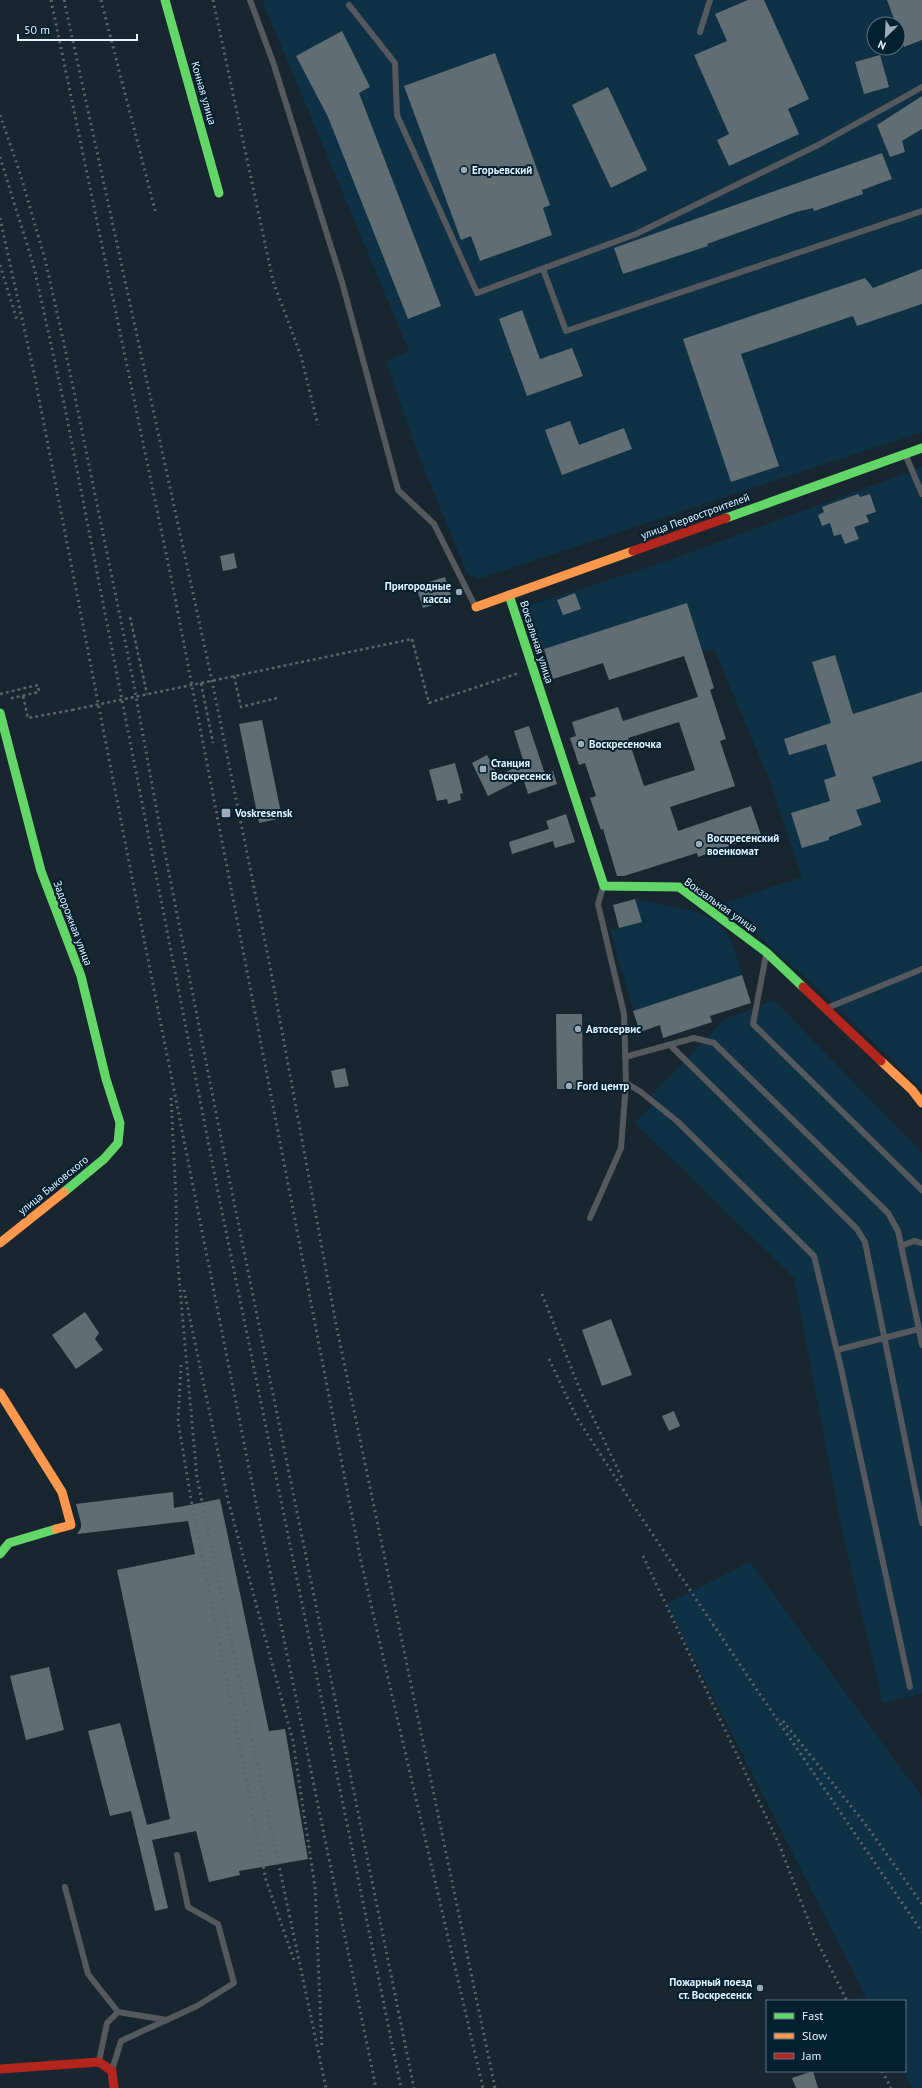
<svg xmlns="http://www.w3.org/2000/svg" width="922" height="2088" font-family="'PT Sans',sans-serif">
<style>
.built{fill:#0f3146;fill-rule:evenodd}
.building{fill:#606e73;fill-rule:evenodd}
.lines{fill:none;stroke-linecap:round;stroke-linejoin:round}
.path{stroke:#5d6369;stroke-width:2.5;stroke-dasharray:3 3;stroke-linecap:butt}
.lane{stroke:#55585d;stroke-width:6}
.fast{stroke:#63d668;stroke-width:9}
.slow{stroke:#ff974d;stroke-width:9}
.jam{stroke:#b3261e;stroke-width:9}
.rail{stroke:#5e646a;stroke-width:3;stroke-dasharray:2 4;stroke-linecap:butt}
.path-bridge{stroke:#5d6369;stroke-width:2.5;stroke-dasharray:3 3;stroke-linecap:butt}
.poi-dot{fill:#9cabb7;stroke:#032030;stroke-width:1.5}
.labels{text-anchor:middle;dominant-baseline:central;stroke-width:4;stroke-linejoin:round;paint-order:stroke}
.street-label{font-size:11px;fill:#e3f3ff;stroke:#032030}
.poi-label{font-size:11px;font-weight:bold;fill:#e3f3ff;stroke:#032030;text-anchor:start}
</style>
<rect width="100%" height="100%" fill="#182630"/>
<!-- built -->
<g class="built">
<path d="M 262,0 L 922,0 L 922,432 L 478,579 L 467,573 L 418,454 L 386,361 L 409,351 ZM 874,24 L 898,24 L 898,48 L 874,48 Z"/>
<path d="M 922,467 L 922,1089 L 812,983 L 721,904 L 802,877 L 769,779 L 714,649 L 702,652 L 687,604 L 539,651 L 525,607 L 664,562 Z"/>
<path d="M 635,899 L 694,911 L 714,920 L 727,934 L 735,951 L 742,975 L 710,1016 L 712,1022 L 663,1038 L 660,1025 L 640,1032 L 610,931 L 619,928 L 613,905 Z"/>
<path d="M 774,1000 L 922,1153 L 922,1693 L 883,1703 L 842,1531 L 794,1278 L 635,1123 L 657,1100 L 652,1094 L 725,1019 Z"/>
<path d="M 750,1562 L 922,1797 L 922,2088 L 912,2088 L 903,2071 L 905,2071 L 905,2001 L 868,2001 L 666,1604 Z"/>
</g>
<!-- building -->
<g class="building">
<path d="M 748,0 L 764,0 L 809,99 L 788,109 L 799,134 L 729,166 L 717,140 L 729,134 L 694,55 L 727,41 L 715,14 Z"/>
<path d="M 887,0 L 922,0 L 922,40 L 904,47 L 898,30 L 898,24 L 896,24 Z"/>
<path d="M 342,31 L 370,87 L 359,93 L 441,306 L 408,319 L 328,117 L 296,56 Z"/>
<path d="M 495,53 L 550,205 L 543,208 L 552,235 L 480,261 L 471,236 L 461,240 L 404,86 Z"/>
<path d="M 880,55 L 889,87 L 864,94 L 855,62 Z"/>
<path d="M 608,87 L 647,170 L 611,188 L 572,105 Z"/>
<path d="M 922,96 L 922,129 L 902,141 L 905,152 L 890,157 L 877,125 Z"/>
<path d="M 882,153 L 892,179 L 862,190 L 863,194 L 814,211 L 813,208 L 796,212 L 707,244 L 708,246 L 623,274 L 614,248 Z"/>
<path d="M 922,269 L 922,304 L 857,326 L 853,316 L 741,354 L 779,466 L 731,482 L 683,339 L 865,278 L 873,288 Z"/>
<path d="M 522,310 L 540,359 L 572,348 L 583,376 L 527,396 L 499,319 Z"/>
<path d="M 570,421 L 579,445 L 624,428 L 632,449 L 562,475 L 545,430 Z"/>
<path d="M 858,494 L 860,497 L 870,494 L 876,512 L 866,515 L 869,522 L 854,527 L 859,539 L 845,544 L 841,534 L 834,536 L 830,523 L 822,526 L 818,515 L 824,512 L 822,507 Z"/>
<path d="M 234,553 L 237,568 L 223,571 L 220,556 Z"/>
<path d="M 445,577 L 452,599 L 423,608 L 416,586 Z"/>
<path d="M 575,593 L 581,609 L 563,615 L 557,600 Z"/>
<path d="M 687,603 L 714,688 L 710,690 L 726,739 L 720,741 L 735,786 L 670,807 L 678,831 L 751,806 L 761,835 L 698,857 L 697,853 L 624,876 L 617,876 L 603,829 L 601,830 L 590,798 L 596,796 L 585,763 L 579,765 L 570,738 L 576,736 L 572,722 L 618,707 L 623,721 L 698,697 L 684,656 L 609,680 L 603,663 L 553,679 L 544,649 ZM 679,722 L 695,770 L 644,786 L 628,738 Z"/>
<path d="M 835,655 L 853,714 L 922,692 L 922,761 L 872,777 L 881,802 L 856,810 L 862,825 L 829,837 L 829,840 L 802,848 L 791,813 L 830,801 L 824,780 L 836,776 L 826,744 L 789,755 L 784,739 L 831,723 L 812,662 Z"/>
<path d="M 262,720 L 282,818 L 259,823 L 239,724 Z"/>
<path d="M 529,726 L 545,774 L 553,771 L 557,784 L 528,794 L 523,778 L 488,796 L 472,763 L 487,755 L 498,776 L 524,763 L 514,731 Z"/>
<path d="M 455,763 L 463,793 L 460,794 L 461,800 L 448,804 L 447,799 L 437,801 L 429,770 Z"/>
<path d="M 566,814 L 575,842 L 555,848 L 553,841 L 512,854 L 509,842 L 549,829 L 546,821 Z"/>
<path d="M 635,899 L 642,922 L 619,928 L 613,905 Z"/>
<path d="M 742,975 L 751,1003 L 710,1016 L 712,1022 L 663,1038 L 660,1025 L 640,1032 L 633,1011 Z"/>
<path d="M 556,1014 L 582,1014 L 583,1089 L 557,1089 Z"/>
<path d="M 345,1068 L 349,1086 L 335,1088 L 331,1071 Z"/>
<path d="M 85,1312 L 99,1333 L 95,1339 L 103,1350 L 76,1369 L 52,1335 Z"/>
<path d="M 611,1319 L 632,1375 L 602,1386 L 582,1330 Z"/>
<path d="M 674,1411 L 680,1426 L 669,1431 L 662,1416 Z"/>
<path d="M 173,1492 L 174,1508 L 220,1499 L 269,1731 L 285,1729 L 308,1859 L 239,1871 L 240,1875 L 209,1882 L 196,1831 L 152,1840 L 168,1908 L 155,1911 L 131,1811 L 110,1816 L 88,1731 L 120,1723 L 147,1825 L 170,1819 L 117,1570 L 195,1554 L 188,1521 L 77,1534 L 81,1528 L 81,1523 L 76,1504 Z"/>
<path d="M 49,1667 L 64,1730 L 26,1740 L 10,1676 Z"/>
<path d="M 813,2071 L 818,2088 L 796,2088 L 792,2078 Z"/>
</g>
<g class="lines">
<!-- path -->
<g class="path">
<path d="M 130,617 L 147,694"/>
<path d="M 412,639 L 429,703 L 519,673"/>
<path d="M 234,676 L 241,707 L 277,698"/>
<path d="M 201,683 L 213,743"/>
<path d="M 0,694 L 38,685 L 39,692 L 8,699"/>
<path d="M 23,696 L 28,718 L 72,710"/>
</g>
<!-- lane -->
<g class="lane">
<path d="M 250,0 L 273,62 L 342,282 L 398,490 L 434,524 L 475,606"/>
<path d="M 349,5 L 395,63 L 397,115 L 477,293 L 636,234 L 818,145 L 922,87"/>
<path d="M 700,32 L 710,0"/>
<path d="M 543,269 L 566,331 L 922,211"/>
<path d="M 906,456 L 922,494"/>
<path d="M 766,955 L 753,1024 L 922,1190"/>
<path d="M 827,1008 L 922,969"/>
<path d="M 670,1045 L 857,1229 L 865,1242 L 922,1523"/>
<path d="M 625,1057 L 694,1038 L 714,1043 L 888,1213 L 898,1231 L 919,1329 L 837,1350"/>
<path d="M 626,1083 L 641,1092 L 678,1122 L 814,1256 L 841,1368 L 910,1687"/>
<path d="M 590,1218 L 621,1148 L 626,1083 L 624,1014 L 598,904 L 603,887"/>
<path d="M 901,1246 L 914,1241 L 922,1243"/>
<path d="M 919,1329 L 922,1345"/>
<path d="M 65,1887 L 88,1974 L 118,2012"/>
<path d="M 99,2061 L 107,2023 L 118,2012 L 167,2020"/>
<path d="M 112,2070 L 121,2041 L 197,2006 L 234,1983 L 218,1924 L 188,1907 L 177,1855"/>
</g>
<!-- fast -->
<g class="fast">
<path d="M 165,0 L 219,193"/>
<path d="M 726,518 L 922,448"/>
<path d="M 509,595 L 604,886 L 679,887 L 766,952 L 803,987"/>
<path d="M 0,713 L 41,871 L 81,976 L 106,1079 L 120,1123 L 118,1143 L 104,1159 L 64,1192"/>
<path d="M 0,1554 L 9,1543 L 56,1529"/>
</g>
<!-- slow -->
<g class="slow">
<path d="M 476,607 L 633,551"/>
<path d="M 881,1061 L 912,1090 L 922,1103"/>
<path d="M 0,1243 L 64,1192"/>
<path d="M 0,1393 L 62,1492 L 71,1525 L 56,1529"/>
</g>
<!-- jam -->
<g class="jam">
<path d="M 633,551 L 726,518"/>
<path d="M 803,987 L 881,1061"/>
<path d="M 0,2069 L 99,2062 L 112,2071 L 114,2088"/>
</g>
<!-- rail -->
<g class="rail">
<path d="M 51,0 L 172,582 L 360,1557 L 483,2088"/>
<path d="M 64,0 L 211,676 L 269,961 L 336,1324 L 495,2088"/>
<path d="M 101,0 L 156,214"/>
<path d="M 213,0 L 273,281 L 301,356 L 318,425"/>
<path d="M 0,115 L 19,170 L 45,259 L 66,353 L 132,675 L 158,817 L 220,1133 L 414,2088"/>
<path d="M 0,157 L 34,267 L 65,408 L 219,1197 L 401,2088"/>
<path d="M 0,218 L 34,373 L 145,944 L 253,1488 L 376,2088"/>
<path d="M 0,265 L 17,320"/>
<path d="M 171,1098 L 176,1196 L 177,1255 L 197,1478 L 326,2088"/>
<path d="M 184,1290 L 228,1500 L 293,1741 L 315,1887 L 322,2049"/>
<path d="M 542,1294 L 580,1390 L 622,1478"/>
<path d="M 549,1359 L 577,1418 L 637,1511 L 755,1687 L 922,1932"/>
<path d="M 181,1365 L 178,1421 L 191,1499 L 266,1880 L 295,1963"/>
<path d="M 643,1556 L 779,1844 L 814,1935 L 847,2001"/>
<path d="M 783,1721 L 866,1825 L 922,1904"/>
<path d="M 882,2071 L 891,2088"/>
</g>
<!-- path-bridge -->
<path class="path-bridge" d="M 72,710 L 412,639"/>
</g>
<!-- markers -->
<g class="poi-dot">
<circle cx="464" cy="170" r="4"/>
<circle cx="459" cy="592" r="4"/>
<circle cx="581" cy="744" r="4"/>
<rect x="479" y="765" width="8" height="8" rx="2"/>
<rect x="221" y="808" width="10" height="10" rx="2"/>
<circle cx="699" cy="844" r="4"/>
<circle cx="578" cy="1029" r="4"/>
<circle cx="569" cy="1086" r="4"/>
<circle cx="760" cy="1988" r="4"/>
</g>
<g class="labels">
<!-- street labels -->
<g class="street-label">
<text transform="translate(204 93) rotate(74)">Конная улица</text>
<text transform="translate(695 516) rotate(-20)">улица Первостроителей</text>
<text transform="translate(537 642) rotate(72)">Вокзальная улица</text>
<text transform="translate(721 905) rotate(35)">Вокзальная улица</text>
<text transform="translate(73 923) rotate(69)">Задорожная улица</text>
<text transform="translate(53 1185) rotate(-39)">улица Быковского</text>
</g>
<!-- poi labels -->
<g class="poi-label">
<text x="472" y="170">Егорьевский</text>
<text x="451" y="586" text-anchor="end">Пригородные<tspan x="451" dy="13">кассы</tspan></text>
<text x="589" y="744">Воскресеночка</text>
<text x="491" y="763">Станция<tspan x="491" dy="13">Воскресенск</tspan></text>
<text x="235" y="813">Voskresensk</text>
<text x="707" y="838">Воскресенский<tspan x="707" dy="13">военкомат</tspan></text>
<text x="586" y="1029">Автосервис</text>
<text x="577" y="1086">Ford центр</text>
<text x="752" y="1982" text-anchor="end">Пожарный поезд<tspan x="752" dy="13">ст. Воскресенск</tspan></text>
</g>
</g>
<!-- legend -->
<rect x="766" y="2000" width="140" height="72" fill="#032030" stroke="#5d7483"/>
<rect x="774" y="2013" width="20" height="6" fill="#63d668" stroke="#5d7483"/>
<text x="802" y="2020" font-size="12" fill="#e3f3ff">Fast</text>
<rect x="774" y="2033" width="20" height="6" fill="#ff974d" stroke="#5d7483"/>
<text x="802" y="2040" font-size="12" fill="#e3f3ff">Slow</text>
<rect x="774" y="2053" width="20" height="6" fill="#b3261e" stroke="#5d7483"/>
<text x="802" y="2060" font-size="12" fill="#e3f3ff">Jam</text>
<!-- north arrow -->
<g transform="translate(886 36) rotate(204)"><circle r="19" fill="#032030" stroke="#5d7483"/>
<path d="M0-3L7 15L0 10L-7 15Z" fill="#9cabb7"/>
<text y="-6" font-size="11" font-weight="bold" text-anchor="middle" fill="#e3f3ff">N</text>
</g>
<!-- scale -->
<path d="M18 34v6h119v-6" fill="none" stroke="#e3f3ff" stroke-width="2"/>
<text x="24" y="34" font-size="12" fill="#e3f3ff" stroke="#032030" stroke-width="3" paint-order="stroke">50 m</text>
</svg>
